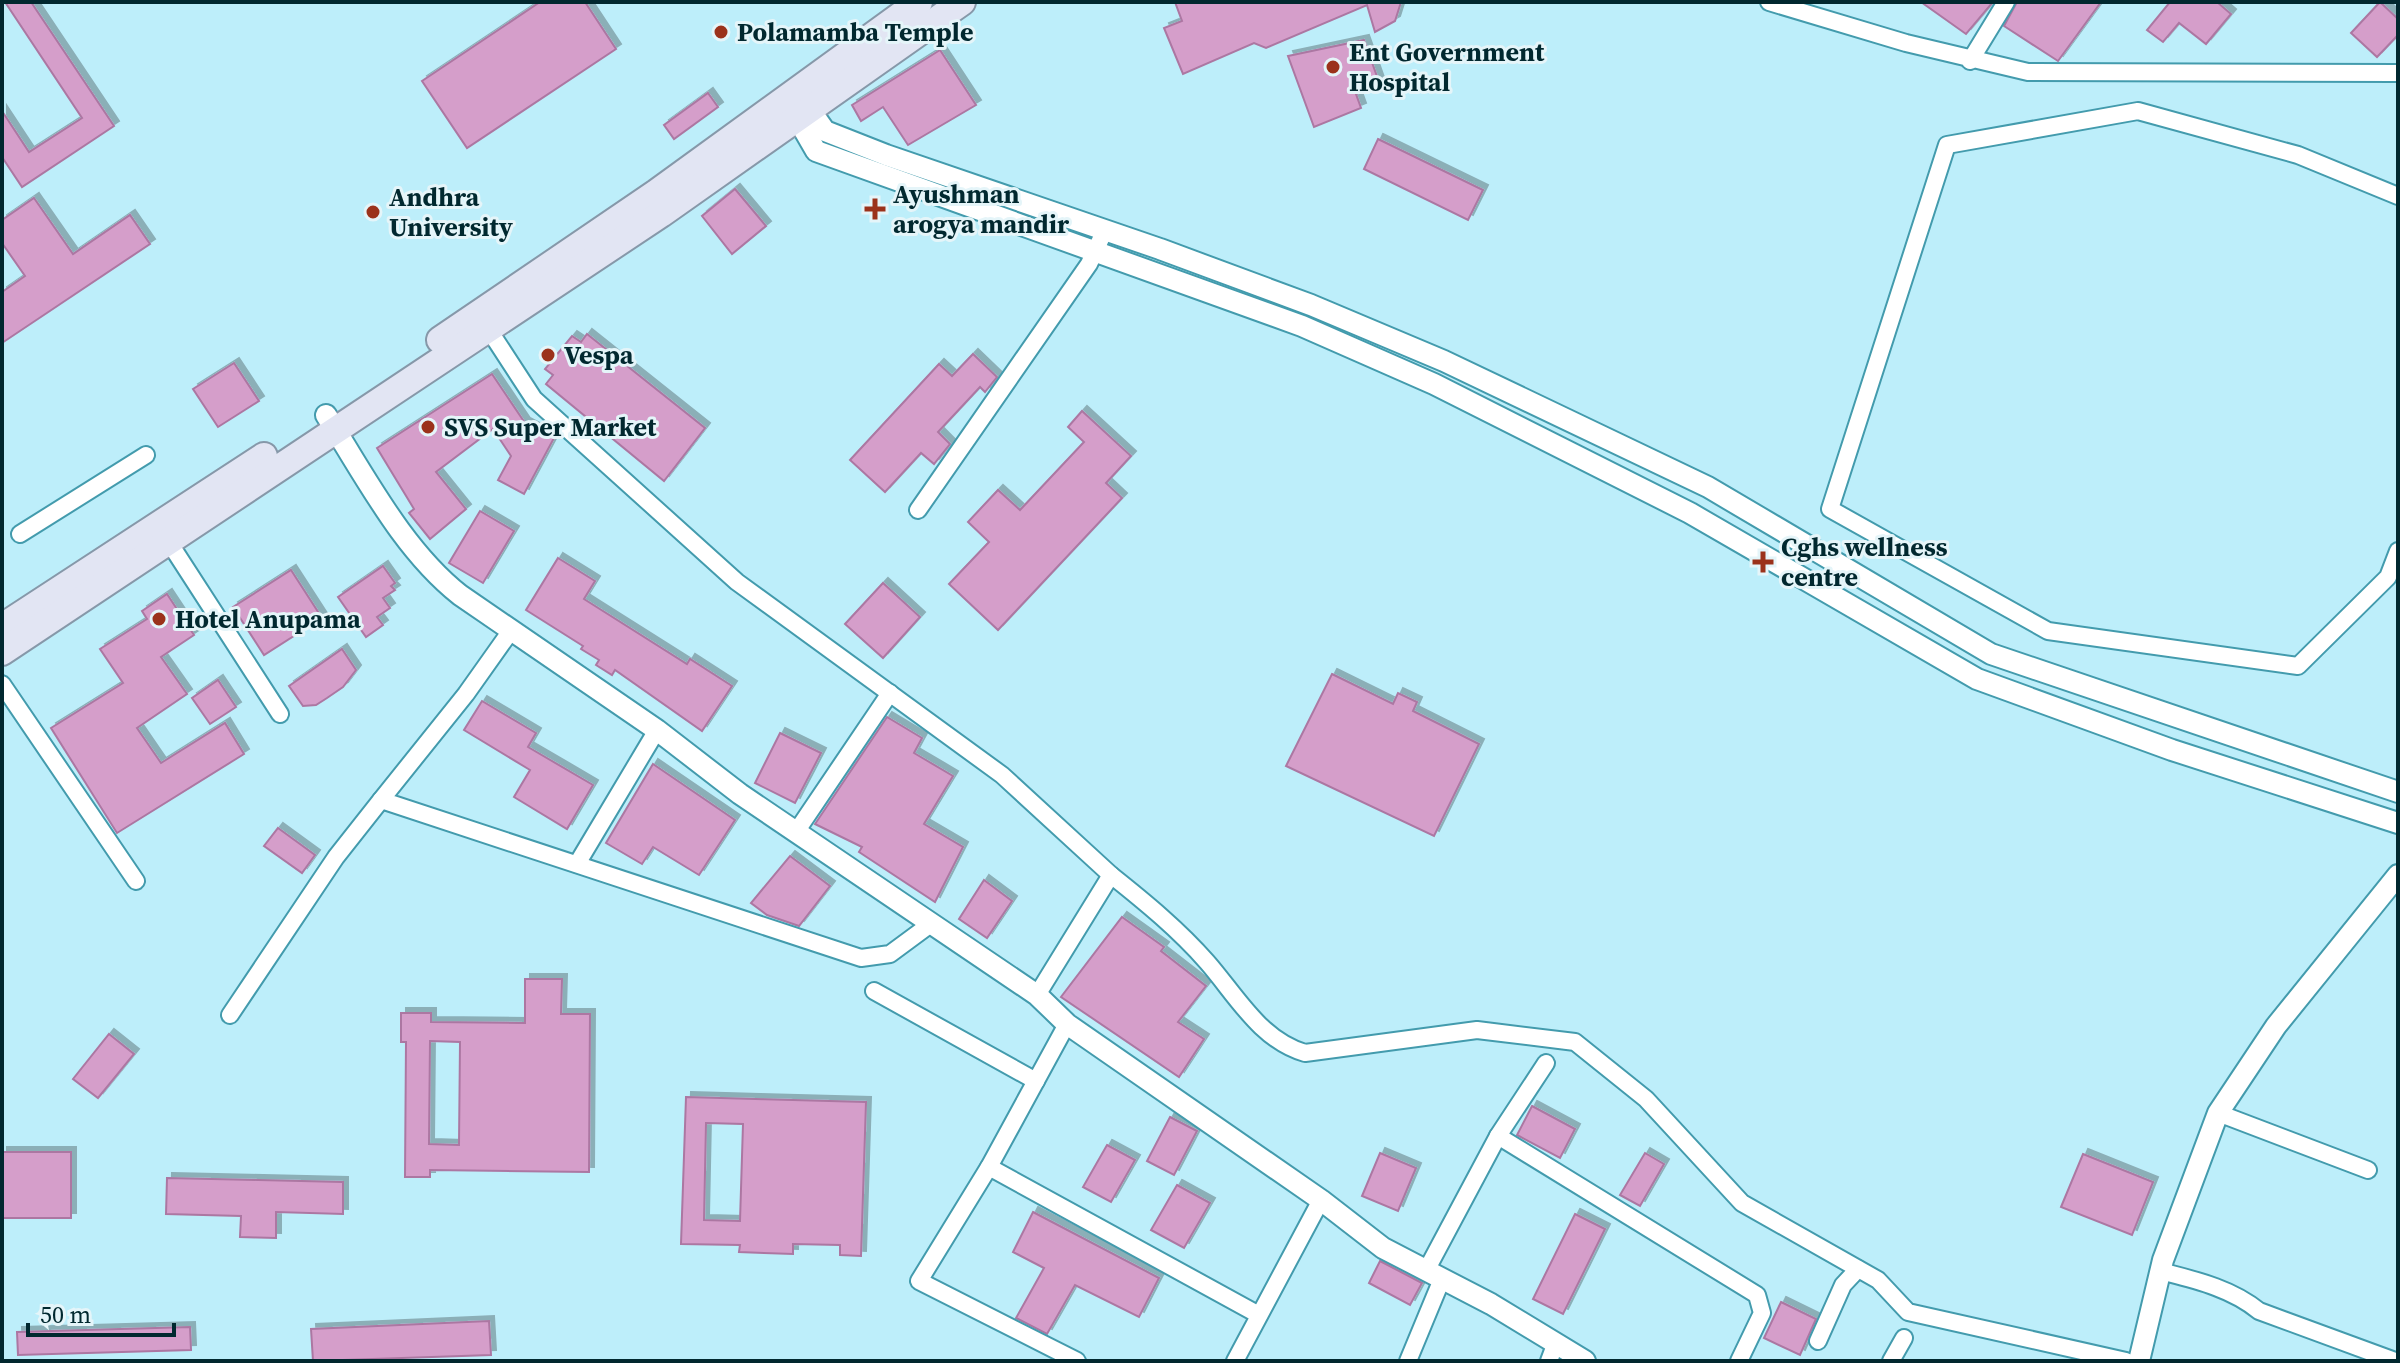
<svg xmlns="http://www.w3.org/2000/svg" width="2400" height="1363" font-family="'Source Serif 4',serif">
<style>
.building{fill:#d59eca;stroke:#ac77a2;stroke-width:2;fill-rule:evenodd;filter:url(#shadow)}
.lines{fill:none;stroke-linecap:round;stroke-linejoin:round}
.minor-casing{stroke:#439bad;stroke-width:20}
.tertiary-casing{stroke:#439bad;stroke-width:24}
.primary-casing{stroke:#8698a9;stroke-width:30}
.minor{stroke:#fff;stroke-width:16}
.tertiary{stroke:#fff;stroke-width:20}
.primary{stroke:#e2e5f3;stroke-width:26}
.poi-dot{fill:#9b321b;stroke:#e5f5f9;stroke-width:3}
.labels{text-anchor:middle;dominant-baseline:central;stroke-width:6;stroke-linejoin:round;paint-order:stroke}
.poi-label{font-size:26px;font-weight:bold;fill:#01282f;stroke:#e5f5f9;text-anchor:start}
</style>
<defs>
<filter id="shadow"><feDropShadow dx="5" dy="-5" stdDeviation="0" flood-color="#0004"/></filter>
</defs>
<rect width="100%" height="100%" fill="#bdeefa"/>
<!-- building -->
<g class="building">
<path d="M 5,2 L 31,2 L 114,126 L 22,187 L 2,157 L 2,111 L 29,152 L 82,118 Z"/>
<path d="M 540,2 L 585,2 L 616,49 L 467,148 L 422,81 Z"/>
<path d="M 1175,2 L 1401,2 L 1395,21 L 1375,32 L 1367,5 L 1266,48 L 1254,43 L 1183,74 L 1164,28 L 1182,21 Z"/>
<path d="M 1921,2 L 1993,2 L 1966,34 Z"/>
<path d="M 2017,2 L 2101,2 L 2058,61 L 2004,26 Z"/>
<path d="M 2170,2 L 2217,2 L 2231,14 L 2206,44 L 2179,23 L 2163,42 L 2147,30 Z"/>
<path d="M 2380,2 L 2398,19 L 2398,35 L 2377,57 L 2351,33 Z"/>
<path d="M 1364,40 L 1380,85 L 1356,94 L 1361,108 L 1314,127 L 1288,56 Z"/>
<path d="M 940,50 L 976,105 L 908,145 L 883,107 L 861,121 L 852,105 Z"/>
<path d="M 708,93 L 718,107 L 674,139 L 664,125 Z"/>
<path d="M 1378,139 L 1483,190 L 1468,220 L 1364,169 Z"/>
<path d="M 735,189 L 766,226 L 732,254 L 702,216 Z"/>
<path d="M 34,198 L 73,254 L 130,215 L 150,244 L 2,343 L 2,292 L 25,276 L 2,243 L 2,220 Z"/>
<path d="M 587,334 L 705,428 L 664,481 L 546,384 L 553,375 L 545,369 L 572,336 L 581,342 Z"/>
<path d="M 973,354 L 997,377 L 985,392 L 980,387 L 938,432 L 950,444 L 934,464 L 921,453 L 885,492 L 850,460 L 939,364 L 952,376 Z"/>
<path d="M 234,363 L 259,401 L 218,427 L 193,389 Z"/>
<path d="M 492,374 L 525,423 L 554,438 L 524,494 L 498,480 L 511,456 L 493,429 L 436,472 L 466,509 L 430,539 L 409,513 L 414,509 L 377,448 Z"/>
<path d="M 1082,411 L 1131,456 L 1106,483 L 1122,498 L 998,630 L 949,584 L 989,542 L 968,522 L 998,490 L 1020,510 L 1084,442 L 1068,427 Z"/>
<path d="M 480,511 L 514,531 L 483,583 L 449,563 Z"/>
<path d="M 558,558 L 595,581 L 584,599 L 687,664 L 690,659 L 732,686 L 702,731 L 615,670 L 612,675 L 596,665 L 599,660 L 581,649 L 583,646 L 526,610 Z"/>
<path d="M 383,566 L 395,583 L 391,586 L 395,590 L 383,598 L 390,608 L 377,617 L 383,625 L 366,637 L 338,597 Z"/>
<path d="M 291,570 L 322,618 L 264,655 L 233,607 Z"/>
<path d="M 883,583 L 920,617 L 883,658 L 845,624 Z"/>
<path d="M 167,594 L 194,635 L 161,657 L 187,694 L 137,728 L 161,763 L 225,723 L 244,754 L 117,833 L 51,728 L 123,683 L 100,649 L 147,619 L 142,611 Z"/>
<path d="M 342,649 L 356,670 L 343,687 L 327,698 L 316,705 L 303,706 L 289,686 Z"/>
<path d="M 1332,674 L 1393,704 L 1398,693 L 1417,702 L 1413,711 L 1479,744 L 1434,836 L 1286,766 Z"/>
<path d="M 218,680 L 236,707 L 210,724 L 192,698 Z"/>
<path d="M 482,701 L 536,733 L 528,747 L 593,785 L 567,829 L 514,797 L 530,770 L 464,730 Z"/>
<path d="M 887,717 L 922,738 L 914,753 L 953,776 L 924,824 L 963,847 L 935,902 L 859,852 L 862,847 L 815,824 Z"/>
<path d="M 780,733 L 821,753 L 795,803 L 755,783 Z"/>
<path d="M 653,764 L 735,820 L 699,875 L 653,847 L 642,864 L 606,843 Z"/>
<path d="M 278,828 L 315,855 L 302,873 L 264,846 Z"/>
<path d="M 790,856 L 830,886 L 799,926 L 767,915 L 751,903 Z"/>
<path d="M 984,880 L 1012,901 L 987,938 L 959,919 Z"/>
<path d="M 1122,917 L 1164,947 L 1161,951 L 1206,986 L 1178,1022 L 1204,1039 L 1179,1077 L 1061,997 Z"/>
<path d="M 525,979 L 562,979 L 561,1014 L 590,1014 L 589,1172 L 430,1170 L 430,1177 L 405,1177 L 406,1042 L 401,1042 L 401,1013 L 431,1013 L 431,1022 L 525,1023 ZM 430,1041 L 460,1042 L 459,1145 L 429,1144 Z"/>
<path d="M 109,1034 L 134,1054 L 98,1098 L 73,1079 Z"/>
<path d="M 686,1097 L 866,1102 L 861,1256 L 840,1255 L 840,1245 L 793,1244 L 793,1254 L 739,1252 L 740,1245 L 681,1244 ZM 706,1123 L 743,1124 L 740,1221 L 704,1220 Z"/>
<path d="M 1532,1106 L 1575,1129 L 1560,1158 L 1517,1135 Z"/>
<path d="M 1170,1117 L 1197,1131 L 1174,1175 L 1147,1161 Z"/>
<path d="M 1107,1145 L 1135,1160 L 1111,1202 L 1083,1187 Z"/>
<rect x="2" y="1152" width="69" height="66"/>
<path d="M 1380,1153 L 1416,1168 L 1398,1211 L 1362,1196 Z"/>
<path d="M 1645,1153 L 1664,1164 L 1640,1206 L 1620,1195 Z"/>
<path d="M 2083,1154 L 2153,1182 L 2132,1235 L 2061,1207 Z"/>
<path d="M 167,1178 L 343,1182 L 343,1214 L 276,1212 L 276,1238 L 240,1237 L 241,1216 L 166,1214 Z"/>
<path d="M 1177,1185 L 1210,1203 L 1184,1248 L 1151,1230 Z"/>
<path d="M 1033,1212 L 1159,1278 L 1139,1317 L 1075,1285 L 1047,1334 L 1016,1318 L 1044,1268 L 1013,1252 Z"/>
<path d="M 1575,1214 L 1605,1229 L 1563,1314 L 1533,1299 Z"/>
<path d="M 1380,1261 L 1422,1283 L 1410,1305 L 1369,1283 Z"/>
<path d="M 1781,1302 L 1816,1319 L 1800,1355 L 1764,1338 Z"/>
<path d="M 489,1321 L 491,1355 L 313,1361 L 311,1329 Z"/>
<path d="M 190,1327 L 191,1350 L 18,1355 L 17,1332 Z"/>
</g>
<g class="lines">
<!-- minor casing -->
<g class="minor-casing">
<g id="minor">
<path d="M 1769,2 L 1906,43 L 2028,72 L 2398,73"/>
<path d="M 1970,61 L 2006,2"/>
<path d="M 2398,196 L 2298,155 L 2138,111 L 1947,145 L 1830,509 L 2048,631 L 2298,666 L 2388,577 L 2398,551"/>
<path d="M 489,330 L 534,399 L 737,582 L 1002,775 L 1111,875 L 1037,995"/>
<path d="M 918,510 L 1089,264 L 1105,230"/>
<path d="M 20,534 L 146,455"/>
<path d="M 165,536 L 280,714"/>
<path d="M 510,632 L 466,694 L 381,800 L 861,958 L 890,954 L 932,923"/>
<path d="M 2,684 L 136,881"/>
<path d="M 796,832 L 890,693"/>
<path d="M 577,864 L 657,730"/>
<path d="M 1111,875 C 1145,902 1179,930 1207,962 C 1236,995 1260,1040 1305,1053 L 1477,1030 L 1575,1042 L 1646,1099 L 1742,1203 L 1878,1280 L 1908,1312 L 2126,1361"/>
<path d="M 874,991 L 1036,1081"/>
<path d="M 230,1015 L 336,857 L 381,800"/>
<path d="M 1067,1024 L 989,1167 L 919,1281 L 1077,1361"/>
<path d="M 2218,1113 L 2368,1170"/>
<path d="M 1498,1136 L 1757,1295 L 1762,1313 L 1739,1361"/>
<path d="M 989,1167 L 1259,1315"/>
<path d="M 1427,1269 L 1498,1136 L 1546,1063"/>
<path d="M 2160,1271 C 2195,1280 2231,1288 2259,1311 L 2395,1361"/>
<path d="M 1818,1341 L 1843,1285 L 1858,1269"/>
<path d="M 1235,1361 L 1321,1200"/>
<path d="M 1408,1361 L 1442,1279"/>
<path d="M 1549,1361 L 1555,1345"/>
<path d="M 1891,1361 L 1904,1338"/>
</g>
</g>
<!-- tertiary casing -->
<g class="tertiary-casing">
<g id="tertiary">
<path d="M 803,100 L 825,131 L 886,155 L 1160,249 L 1311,305 L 1444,361 L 1708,487 L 1991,654 L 2398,792"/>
<path d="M 790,106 L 816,151 L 1302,326 L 1434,384 L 1690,513 L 1977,679 L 2172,750 L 2398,823"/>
<path d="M 326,415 C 366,477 402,549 460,595 L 657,730 L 740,794 L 1037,995 L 1067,1024 L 1321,1200 L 1383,1248 L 1491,1304 L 1585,1361"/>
<path d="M 2139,1361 L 2163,1260 L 2218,1113 L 2276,1026 L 2398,875"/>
</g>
</g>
<!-- primary casing -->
<g class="primary-casing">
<g id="primary">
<path d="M 440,340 L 656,193 L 919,2"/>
<path d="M 2,627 L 264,456"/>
<path d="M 2,652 L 661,214 L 962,2"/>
</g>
</g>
<!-- minor -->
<use href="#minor" class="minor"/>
<!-- tertiary -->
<use href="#tertiary" class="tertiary"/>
<!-- primary -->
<use href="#primary" class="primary"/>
</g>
<!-- markers -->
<g class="poi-dot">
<circle cx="721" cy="32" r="8"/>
<circle cx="1333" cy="67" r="8"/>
<path d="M871 197h8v8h8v8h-8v8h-8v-8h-8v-8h8z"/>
<circle cx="373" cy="212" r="8"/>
<circle cx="548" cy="355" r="8"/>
<circle cx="428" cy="427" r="8"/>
<path d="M1759 550h8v8h8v8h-8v8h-8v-8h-8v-8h8z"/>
<circle cx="159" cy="619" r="8"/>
</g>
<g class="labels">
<!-- poi labels -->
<g class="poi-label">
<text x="737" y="32">Polamamba Temple</text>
<text x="1349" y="52">Ent Government<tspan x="1349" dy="30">Hospital</tspan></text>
<text x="893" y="194">Ayushman<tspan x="893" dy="30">arogya mandir</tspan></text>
<text x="389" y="197">Andhra<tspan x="389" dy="30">University</tspan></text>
<text x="564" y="355">Vespa</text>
<text x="444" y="427">SVS Super Market</text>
<text x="1781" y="547">Cghs wellness<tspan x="1781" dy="30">centre</tspan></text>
<text x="175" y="619">Hotel Anupama</text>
</g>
</g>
<!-- border -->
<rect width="2400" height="1363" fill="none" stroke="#01282f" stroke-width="8"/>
<!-- scale -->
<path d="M28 1323v12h146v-12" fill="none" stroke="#01282f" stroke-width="4"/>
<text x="40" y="1323" font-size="24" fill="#01282f" stroke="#e5f5f9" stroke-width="6" paint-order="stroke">50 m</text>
</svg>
